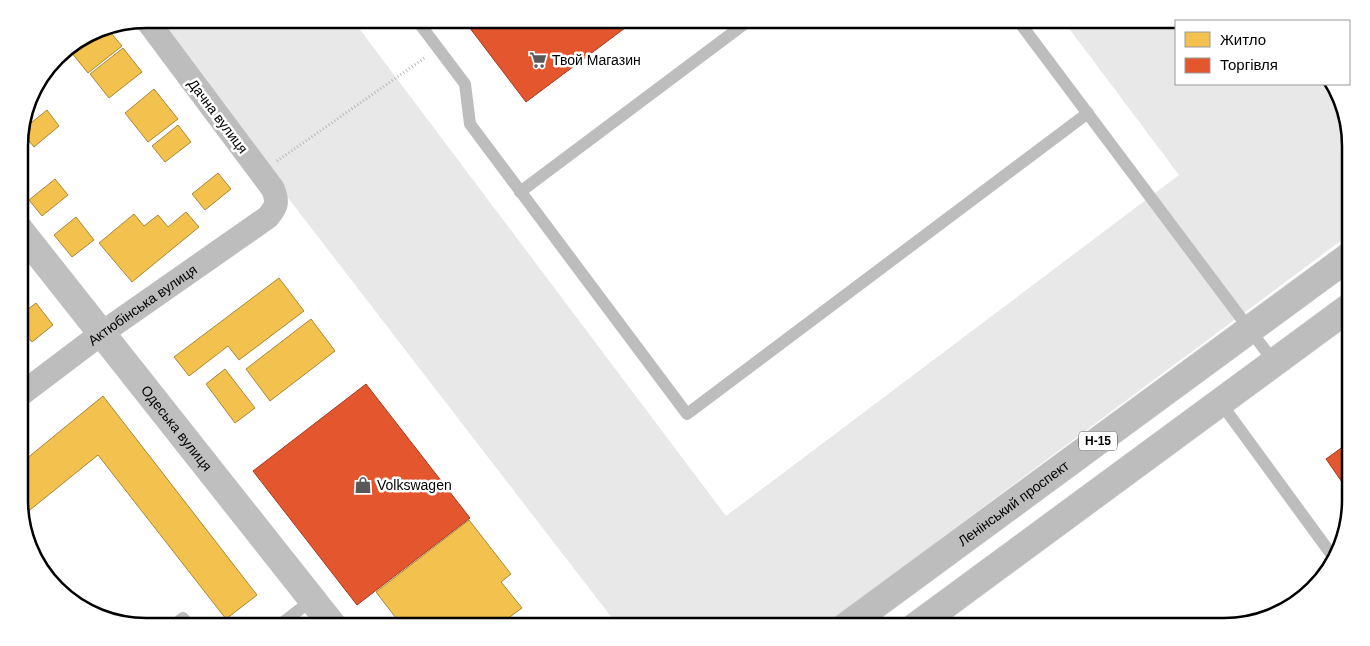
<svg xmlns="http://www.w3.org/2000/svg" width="1370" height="646" font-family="Arial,sans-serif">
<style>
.green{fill:#e8e8e8}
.homes{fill:#f2c14e;stroke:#a98737}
.shops{fill:#e4572e;stroke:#a03d20}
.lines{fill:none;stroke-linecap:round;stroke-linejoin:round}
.primary-casing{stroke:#dbdbdb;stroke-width:29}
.path{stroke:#b8b8b8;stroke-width:3;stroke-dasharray:1 2.5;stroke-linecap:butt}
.lane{stroke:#bdbdbd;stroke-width:12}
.street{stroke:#bdbdbd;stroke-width:24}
.secondary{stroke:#bfbfbf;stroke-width:28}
.primary{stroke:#bdbdbd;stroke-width:28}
.labels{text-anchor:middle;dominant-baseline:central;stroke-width:5;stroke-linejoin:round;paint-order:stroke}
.shield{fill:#fff;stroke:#4c4c4c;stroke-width:1}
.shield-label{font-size:12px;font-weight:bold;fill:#000}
.poi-label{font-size:14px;fill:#000;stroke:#fff;text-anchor:start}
.street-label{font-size:14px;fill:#000;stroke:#fff}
.rim{fill:none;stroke:#000;stroke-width:2.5}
</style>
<rect width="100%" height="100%" fill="#fff"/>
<!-- green -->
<path class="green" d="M 150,19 L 352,19 L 726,516 L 1179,175 L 1062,19 L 1224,19 L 1237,21 L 1176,21 L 1176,84 L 1331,84 L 1350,129 L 1350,234 L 822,627 L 619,627 Z"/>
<!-- homes -->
<g class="homes">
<path d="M 106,27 L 122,46 L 88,73 L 71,52 L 70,45 L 97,28 Z"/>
<path d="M 123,48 L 142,72 L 109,98 L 90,74 Z"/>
<path d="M 154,89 L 178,119 L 148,142 L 125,113 Z"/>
<path d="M 47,110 L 59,126 L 34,147 L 21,131 Z"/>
<path d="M 178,125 L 191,142 L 165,162 L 152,146 Z"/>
<path d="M 218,173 L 231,189 L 205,210 L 192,194 Z"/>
<path d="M 55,179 L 68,195 L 42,216 L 29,200 Z"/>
<path d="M 186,212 L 199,227 L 132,282 L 99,243 L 134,214 L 144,226 L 158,215 L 168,227 Z"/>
<path d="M 76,217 L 94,240 L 72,257 L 54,235 Z"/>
<path d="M 279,278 L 304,311 L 239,360 L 228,346 L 189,376 L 174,357 Z"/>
<path d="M 36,303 L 53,325 L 32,342 L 19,327 L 19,316 Z"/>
<path d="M 311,319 L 335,351 L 270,401 L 246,369 Z"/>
<path d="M 225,369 L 255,408 L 235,423 L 206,384 Z"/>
<path d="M 103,396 L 257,595 L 226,619 L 98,455 L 20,518 L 20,464 Z"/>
<path d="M 469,520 L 511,574 L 501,582 L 522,608 L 496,627 L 403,627 L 376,592 Z"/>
</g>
<!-- shops -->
<g class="shops">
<path d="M 463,19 L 637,19 L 526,102 Z"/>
<path d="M 366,384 L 470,518 L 357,605 L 253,471 Z"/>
<path d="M 1351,441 L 1351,495 L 1326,459 Z"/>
</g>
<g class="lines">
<!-- primary casing -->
<g class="primary-casing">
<g id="primary">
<path id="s3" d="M 845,627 L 1351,255"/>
<path d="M 915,627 L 1351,306"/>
</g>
</g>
<!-- path -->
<path class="path" d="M 277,161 L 426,57"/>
<!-- lane -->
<g class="lane">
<path d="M 416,19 L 465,84 L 470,124 L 687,414 L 1088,113"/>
<path d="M 1017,19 L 1274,362"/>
<path d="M 520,192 L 751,19"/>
<path d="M 1220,402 L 1334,558"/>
<path d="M 171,627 L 183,618 L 190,627"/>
<path d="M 277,627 L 312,600"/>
</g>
<!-- street -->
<path class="street" id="s1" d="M 20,395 L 102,333 L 268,217 C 277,206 278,202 273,189 L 146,19"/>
<!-- secondary -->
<path class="secondary" id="s2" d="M 19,229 L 334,627"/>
<!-- primary -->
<use href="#primary" class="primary"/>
</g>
<!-- icons -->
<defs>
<g id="supermarket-bare" transform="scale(1.35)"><path d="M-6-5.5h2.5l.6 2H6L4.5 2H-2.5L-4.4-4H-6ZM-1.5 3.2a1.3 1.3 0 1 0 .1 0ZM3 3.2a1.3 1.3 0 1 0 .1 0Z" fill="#595959" stroke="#fff" stroke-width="2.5" paint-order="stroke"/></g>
<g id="shop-bare" transform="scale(1.35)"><path d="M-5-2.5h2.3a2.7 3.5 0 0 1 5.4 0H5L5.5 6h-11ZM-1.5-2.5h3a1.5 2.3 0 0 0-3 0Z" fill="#595959" stroke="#fff" stroke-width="2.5" paint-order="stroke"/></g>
</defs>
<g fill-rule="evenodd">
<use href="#supermarket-bare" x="538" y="60"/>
<use href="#shop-bare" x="363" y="485"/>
</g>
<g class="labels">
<!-- shield labels -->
<rect class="shield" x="1079" y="431.5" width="38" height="19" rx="4"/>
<g class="shield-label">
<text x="1098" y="441">Н-15</text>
</g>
<!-- poi labels -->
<g class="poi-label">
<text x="552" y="60">Твой Магазин</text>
<text x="377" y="485">Volkswagen</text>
</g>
<!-- street labels -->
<g class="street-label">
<text transform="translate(218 116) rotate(53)">Дачна вулиця</text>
<text stroke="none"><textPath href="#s1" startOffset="152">Актюбінська вулиця</textPath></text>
<text stroke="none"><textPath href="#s2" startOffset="254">Одеська вулиця</textPath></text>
<text stroke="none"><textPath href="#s3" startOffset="209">Ленінський проспект</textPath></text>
</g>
</g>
<!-- crop -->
<path d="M0 0H1370V646H0ZM146 28H1224A118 118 0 0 1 1342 146V500A118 118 0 0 1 1224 618H146A118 118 0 0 1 28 500V146A118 118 0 0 1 146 28Z" fill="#fff" fill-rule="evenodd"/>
<path class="rim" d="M146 28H1224A118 118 0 0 1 1342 146V500A118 118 0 0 1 1224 618H146A118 118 0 0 1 28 500V146A118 118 0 0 1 146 28Z"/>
<!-- legend -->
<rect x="1175" y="20" width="175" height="65" fill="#ffffff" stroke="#999999"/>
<rect x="1185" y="32" width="25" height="15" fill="#f2c14e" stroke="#999999"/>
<text x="1220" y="45" font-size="15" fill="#000000">Житло</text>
<rect x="1185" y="58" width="25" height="15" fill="#e4572e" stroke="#999999"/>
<text x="1220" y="70" font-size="15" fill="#000000">Торгівля</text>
</svg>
